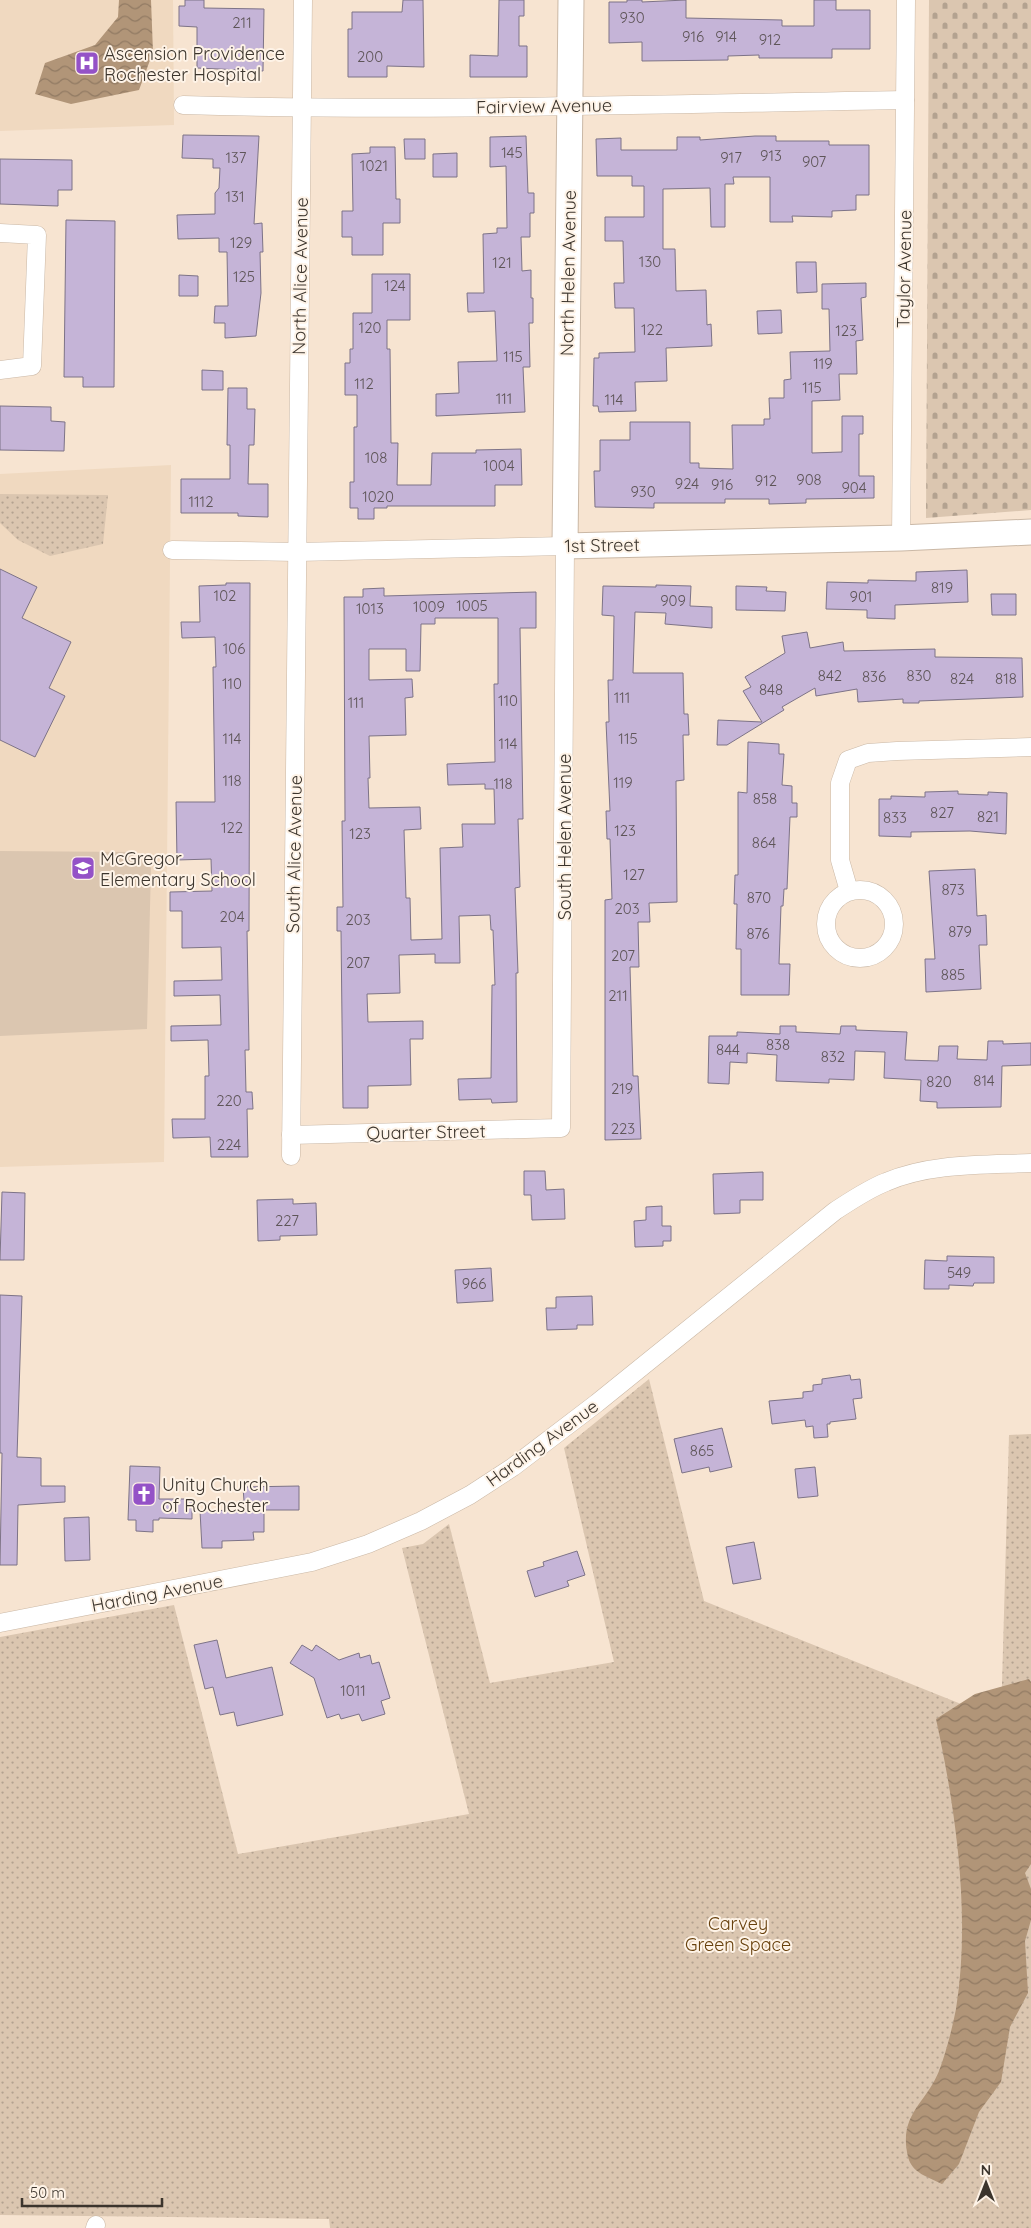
<svg xmlns="http://www.w3.org/2000/svg" width="1031" height="2228" font-family="Quicksand,sans-serif">
<style>
.built{fill:#f0d9c0}
.cemetery{fill:url(#cemetery-stones)}
.park{fill:url(#park-dots)}
.pitch{fill:#dbc6b0}
.water{fill:url(#water-waves)}
.building{fill:#c5b4d7;stroke:#7d7387;fill-rule:evenodd}
.lines{fill:none;stroke-linecap:round;stroke-linejoin:round}
.street-casing{stroke:#cab8a6;stroke-width:19}
.secondary-casing{stroke:#cab8a6;stroke-width:27}
.street{stroke:#fff;stroke-width:18}
.secondary{stroke:#fff;stroke-width:25}
.labels{text-anchor:middle;dominant-baseline:central;stroke-width:4;stroke-linejoin:round;paint-order:stroke}
.number-label{font-size:15px;fill:#5e5558}
.poi-label{font-size:18px;fill:#3c352d;stroke:#fef3e7;text-anchor:start}
.street-label{font-size:18px;fill:#3c352d;stroke:#fef3e7}
.park-label{font-size:18px;fill:#68410d;stroke:#fef3e7}
</style>
<defs>
<pattern id="cemetery-stones" width="16" height="16" patternUnits="userSpaceOnUse" patternTransform="scale(1.25)"><rect width="16" height="16" fill="#dbc6b0"/><path d="M2 7V4a2 2 0 0 1 4 0v3zM10 15v-3a2 2 0 0 1 4 0v3z" fill="#b3a290"/></pattern>
<pattern id="park-dots" width="8" height="8" patternUnits="userSpaceOnUse" patternTransform="scale(1.25)"><rect width="8" height="8" fill="#dbc6b0"/><path d="M2 2h.1M6 6h.1" fill="none" stroke="#b3a290" stroke-width="1.8" stroke-linecap="round"/></pattern>
<pattern id="water-waves" width="16" height="10" patternUnits="userSpaceOnUse" patternTransform="scale(1.25)"><rect width="16" height="10" fill="#b19578"/><path d="M0 5q4-4 8 0t8 0" fill="none" stroke="#917a63"/></pattern>
</defs>
<rect width="100%" height="100%" fill="#f7e4d1"/>
<!-- built -->
<g class="built">
<path d="M 0,0 L 173,0 L 174,125 L 0,131 Z"/>
<path d="M 171,465 L 164,1162 L 0,1167 L 0,474 Z"/>
</g>
<!-- cemetery -->
<path class="cemetery" d="M 929,0 L 1031,0 L 1031,510 L 926,518 Z"/>
<!-- park -->
<g class="park">
<path d="M 0,494 L 108,495 L 103,544 L 50,556 L 18,540 L 0,523 Z"/>
<path d="M 649,1379 L 704,1601 L 1001,1720 L 1009,1435 L 1031,1434 L 1031,2228 L 330,2228 L 329,2219 L 0,2215 L 0,1637 L 174,1605 L 238,1854 L 469,1814 L 402,1548 L 423,1544 L 449,1524 L 490,1683 L 614,1662 L 564,1448 Z"/>
</g>
<!-- pitch -->
<path class="pitch" d="M 0,851 L 133,852 L 151,868 L 147,1029 L 0,1036 Z"/>
<!-- water -->
<g class="water">
<path d="M 119,0 L 151,0 L 153,52 L 139,90 L 71,104 L 35,94 L 45,63 L 95,45 L 118,17 Z"/>
<path d="M 1029,1679 L 1031,1682 L 1031,1864 L 1025,1873 L 1031,1889 L 1031,1920 L 1025,1941 L 1028,1993 L 1010,2027 L 1001,2082 L 979,2112 L 959,2164 L 942,2184 C 928,2177 912,2173 908,2157 C 898,2114 926,2104 939,2071 C 946,2053 952,2029 956,2009 C 971,1916 956,1811 936,1719 L 975,1694 Z"/>
</g>
<!-- building -->
<g class="building">
<path d="M 185,0 L 204,0 L 204,8 L 264,9 L 263,71 L 197,68 L 197,27 L 179,26 L 179,6 L 185,6 Z"/>
<path d="M 403,0 L 423,0 L 424,67 L 387,66 L 387,77 L 348,77 L 348,29 L 352,29 L 352,12 L 402,12 Z"/>
<path d="M 499,0 L 524,0 L 524,16 L 519,16 L 519,46 L 527,46 L 527,77 L 470,77 L 470,55 L 498,56 Z"/>
<path d="M 627,0 L 642,0 L 642,2 L 686,0 L 686,18 L 782,20 L 782,26 L 814,26 L 814,0 L 836,0 L 836,10 L 870,10 L 870,49 L 832,49 L 832,58 L 759,58 L 759,55 L 728,56 L 728,60 L 642,61 L 642,42 L 609,43 L 609,2 L 627,2 Z"/>
<path d="M 183,135 L 259,136 L 254,224 L 262,223 L 263,252 L 260,252 L 261,293 L 256,336 L 225,338 L 225,323 L 214,323 L 215,306 L 228,306 L 227,252 L 219,252 L 219,238 L 178,239 L 177,215 L 215,214 L 215,193 L 219,188 L 220,168 L 213,168 L 213,159 L 182,158 Z"/>
<path d="M 526,136 L 528,193 L 534,193 L 534,213 L 530,213 L 530,237 L 521,237 L 522,271 L 531,270 L 531,298 L 533,298 L 533,323 L 529,323 L 530,367 L 523,367 L 525,412 L 436,416 L 436,394 L 459,393 L 458,362 L 497,361 L 495,311 L 468,312 L 467,293 L 484,293 L 483,234 L 497,233 L 497,228 L 507,228 L 506,166 L 490,167 L 490,137 Z"/>
<path d="M 755,136 L 776,136 L 776,141 L 829,141 L 829,145 L 869,145 L 869,195 L 856,195 L 856,210 L 832,211 L 832,217 L 792,216 L 793,222 L 770,222 L 770,177 L 733,177 L 734,184 L 725,184 L 725,227 L 711,227 L 710,188 L 663,189 L 663,249 L 675,249 L 676,291 L 706,290 L 707,325 L 711,324 L 712,346 L 666,348 L 667,381 L 635,382 L 636,411 L 599,412 L 598,406 L 593,406 L 594,358 L 599,358 L 599,353 L 635,352 L 634,308 L 615,308 L 614,283 L 624,283 L 623,241 L 605,241 L 605,217 L 644,217 L 644,186 L 632,186 L 632,176 L 597,176 L 596,139 L 621,138 L 621,150 L 677,150 L 677,137 L 700,137 L 700,140 Z"/>
<path d="M 404,139 L 425,139 L 425,159 L 405,159 Z"/>
<path d="M 370,147 L 395,147 L 396,199 L 400,199 L 400,223 L 383,223 L 383,255 L 352,255 L 352,237 L 342,237 L 342,211 L 353,211 L 352,154 L 370,153 Z"/>
<path d="M 457,153 L 457,177 L 433,177 L 433,154 Z"/>
<path d="M 0,159 L 72,160 L 72,190 L 58,190 L 58,206 L 0,204 Z"/>
<path d="M 66,220 L 115,221 L 114,387 L 83,387 L 83,377 L 64,377 Z"/>
<path d="M 796,262 L 816,262 L 817,292 L 797,293 Z"/>
<path d="M 372,274 L 410,274 L 410,320 L 387,320 L 387,349 L 390,349 L 391,443 L 398,443 L 397,485 L 431,485 L 432,453 L 476,453 L 476,450 L 521,449 L 522,485 L 495,485 L 495,506 L 387,506 L 387,508 L 374,508 L 374,519 L 358,519 L 358,508 L 350,508 L 350,482 L 354,482 L 354,427 L 357,427 L 357,395 L 345,395 L 345,363 L 350,363 L 350,349 L 353,349 L 353,313 L 372,313 Z"/>
<path d="M 179,275 L 198,276 L 198,296 L 179,296 Z"/>
<path d="M 866,283 L 866,297 L 861,298 L 863,340 L 856,341 L 857,374 L 839,374 L 840,400 L 812,401 L 812,453 L 842,452 L 842,416 L 863,416 L 863,434 L 859,434 L 859,476 L 874,476 L 874,498 L 806,499 L 806,503 L 769,504 L 769,499 L 725,499 L 725,503 L 654,503 L 654,508 L 595,507 L 594,471 L 600,471 L 600,440 L 630,440 L 630,422 L 690,422 L 690,463 L 699,463 L 699,468 L 733,469 L 732,425 L 764,425 L 764,419 L 770,419 L 769,398 L 784,398 L 784,380 L 791,379 L 790,352 L 830,351 L 829,309 L 822,309 L 822,284 Z"/>
<path d="M 781,310 L 782,333 L 758,334 L 757,311 Z"/>
<path d="M 202,370 L 223,371 L 223,390 L 202,390 Z"/>
<path d="M 228,388 L 247,388 L 247,409 L 255,409 L 254,445 L 249,445 L 248,484 L 268,484 L 268,517 L 238,516 L 238,513 L 181,513 L 181,479 L 230,479 L 230,445 L 227,445 Z"/>
<path d="M 0,406 L 51,407 L 51,421 L 65,422 L 64,451 L 0,450 Z"/>
<path d="M 0,569 L 37,587 L 22,618 L 71,642 L 49,688 L 65,696 L 35,757 L 0,740 Z"/>
<path d="M 967,570 L 968,602 L 895,605 L 895,619 L 867,618 L 867,610 L 826,609 L 827,582 L 868,583 L 868,580 L 916,581 L 916,572 Z"/>
<path d="M 226,583 L 250,583 L 249,931 L 247,931 L 249,1050 L 245,1050 L 246,1092 L 252,1092 L 253,1109 L 247,1109 L 248,1157 L 211,1157 L 210,1137 L 173,1138 L 172,1119 L 205,1119 L 205,1076 L 209,1076 L 208,1040 L 171,1041 L 171,1026 L 221,1025 L 220,995 L 174,996 L 174,981 L 222,980 L 221,947 L 182,948 L 182,911 L 170,911 L 170,892 L 212,891 L 211,859 L 177,860 L 176,802 L 215,802 L 213,667 L 216,667 L 215,637 L 182,638 L 181,622 L 200,622 L 199,586 L 226,585 Z"/>
<path d="M 656,585 L 691,586 L 690,606 L 712,607 L 712,628 L 665,624 L 666,613 L 635,612 L 633,673 L 683,673 L 684,714 L 688,714 L 689,735 L 683,735 L 684,780 L 676,781 L 677,902 L 649,903 L 650,922 L 638,922 L 639,967 L 630,967 L 633,1076 L 638,1076 L 641,1139 L 605,1140 L 605,900 L 612,899 L 610,839 L 607,839 L 606,811 L 610,811 L 606,722 L 609,722 L 608,680 L 613,680 L 614,616 L 602,615 L 603,586 L 656,587 Z"/>
<path d="M 736,586 L 767,587 L 766,591 L 786,592 L 785,611 L 736,610 Z"/>
<path d="M 384,588 L 384,596 L 536,592 L 536,628 L 520,628 L 523,819 L 518,819 L 520,887 L 515,888 L 518,973 L 516,973 L 517,1102 L 492,1103 L 491,1099 L 459,1100 L 458,1079 L 491,1078 L 492,985 L 495,985 L 493,930 L 491,930 L 490,915 L 459,916 L 460,963 L 435,963 L 435,954 L 399,955 L 400,993 L 367,994 L 368,1022 L 423,1021 L 423,1039 L 410,1039 L 411,1085 L 368,1086 L 368,1108 L 343,1108 L 341,931 L 337,931 L 337,907 L 343,907 L 342,821 L 345,821 L 344,597 L 363,597 L 363,589 ZM 435,618 L 498,618 L 498,684 L 494,684 L 495,762 L 447,764 L 448,785 L 485,784 L 485,789 L 494,789 L 495,824 L 462,824 L 463,847 L 440,848 L 442,939 L 411,940 L 410,898 L 406,898 L 404,830 L 421,829 L 420,807 L 369,808 L 368,778 L 370,778 L 369,736 L 406,735 L 405,698 L 413,697 L 412,679 L 369,680 L 369,649 L 406,649 L 406,671 L 420,671 L 421,624 L 435,624 Z"/>
<path d="M 991,594 L 1016,594 L 1016,615 L 992,615 Z"/>
<path d="M 807,632 L 810,648 L 843,642 L 844,651 L 935,649 L 935,657 L 1022,658 L 1023,697 L 919,701 L 919,703 L 903,703 L 903,699 L 858,702 L 857,689 L 816,696 L 815,688 L 782,707 L 784,710 L 727,745 L 717,745 L 718,720 L 762,722 L 743,691 L 751,687 L 745,677 L 785,653 L 782,636 Z"/>
<path d="M 748,742 L 779,744 L 779,754 L 784,754 L 782,785 L 792,786 L 792,803 L 797,803 L 797,817 L 790,817 L 787,889 L 784,889 L 783,906 L 781,906 L 779,964 L 790,964 L 789,995 L 741,995 L 741,949 L 736,949 L 737,904 L 734,904 L 735,875 L 738,875 L 738,792 L 747,793 Z"/>
<path d="M 958,791 L 958,794 L 988,795 L 988,792 L 1007,793 L 1006,834 L 970,831 L 911,832 L 911,837 L 879,836 L 879,799 L 891,799 L 891,796 L 925,797 L 925,792 Z"/>
<path d="M 975,869 L 977,916 L 986,915 L 987,945 L 979,945 L 981,989 L 926,992 L 925,959 L 935,959 L 929,871 Z"/>
<path d="M 780,1026 L 796,1026 L 796,1032 L 840,1034 L 841,1026 L 856,1026 L 856,1030 L 907,1032 L 905,1060 L 938,1061 L 939,1046 L 958,1046 L 957,1059 L 987,1060 L 988,1041 L 1003,1041 L 1003,1044 L 1031,1043 L 1031,1065 L 1002,1066 L 1001,1107 L 937,1108 L 937,1102 L 920,1101 L 921,1080 L 884,1078 L 885,1052 L 855,1051 L 854,1080 L 829,1079 L 829,1083 L 776,1081 L 777,1055 L 747,1053 L 747,1063 L 730,1062 L 729,1084 L 708,1083 L 709,1036 L 737,1036 L 737,1032 L 780,1034 Z"/>
<path d="M 524,1171 L 545,1171 L 546,1190 L 564,1189 L 565,1219 L 532,1220 L 531,1195 L 524,1195 Z"/>
<path d="M 763,1172 L 763,1200 L 740,1200 L 740,1213 L 714,1214 L 713,1174 Z"/>
<path d="M 2,1192 L 25,1193 L 24,1260 L 0,1260 Z"/>
<path d="M 293,1199 L 293,1204 L 316,1203 L 317,1235 L 280,1236 L 280,1240 L 258,1241 L 257,1200 Z"/>
<path d="M 662,1206 L 662,1226 L 671,1226 L 671,1241 L 663,1241 L 663,1246 L 635,1247 L 634,1221 L 646,1220 L 646,1207 Z"/>
<path d="M 947,1256 L 994,1257 L 994,1283 L 974,1283 L 973,1286 L 949,1285 L 949,1289 L 924,1289 L 925,1260 L 947,1261 Z"/>
<path d="M 491,1268 L 493,1301 L 457,1303 L 455,1270 Z"/>
<path d="M 0,1295 L 22,1296 L 17,1457 L 41,1458 L 41,1486 L 65,1486 L 65,1502 L 18,1505 L 17,1565 L 0,1565 L 2,1453 L 0,1453 Z"/>
<path d="M 592,1296 L 593,1325 L 577,1325 L 577,1329 L 547,1330 L 546,1308 L 556,1308 L 556,1297 Z"/>
<path d="M 850,1375 L 851,1380 L 860,1379 L 862,1398 L 853,1399 L 856,1419 L 830,1422 L 830,1424 L 827,1424 L 828,1437 L 814,1438 L 813,1426 L 806,1427 L 805,1420 L 772,1424 L 769,1401 L 803,1398 L 803,1392 L 813,1391 L 813,1385 L 822,1384 L 822,1379 Z"/>
<path d="M 722,1428 L 732,1467 L 710,1472 L 709,1467 L 682,1473 L 674,1439 Z"/>
<path d="M 130,1466 L 160,1467 L 159,1499 L 192,1499 L 192,1519 L 159,1518 L 159,1520 L 153,1520 L 153,1532 L 136,1531 L 136,1520 L 128,1520 Z"/>
<path d="M 815,1467 L 818,1496 L 798,1498 L 795,1469 Z"/>
<path d="M 299,1486 L 299,1510 L 264,1510 L 264,1532 L 253,1532 L 254,1540 L 222,1541 L 222,1548 L 202,1548 L 200,1511 L 239,1510 L 239,1501 L 244,1501 L 243,1487 Z"/>
<path d="M 89,1517 L 90,1560 L 65,1561 L 64,1518 Z"/>
<path d="M 754,1542 L 761,1579 L 733,1584 L 726,1547 Z"/>
<path d="M 577,1551 L 585,1575 L 567,1581 L 569,1586 L 535,1597 L 527,1571 L 544,1566 L 543,1562 Z"/>
<path d="M 217,1640 L 226,1678 L 272,1667 L 283,1715 L 237,1726 L 234,1712 L 220,1715 L 213,1687 L 205,1689 L 194,1645 Z"/>
<path d="M 302,1645 L 312,1651 L 316,1645 L 339,1660 L 359,1653 L 360,1658 L 370,1655 L 372,1664 L 379,1662 L 390,1698 L 381,1701 L 385,1714 L 362,1721 L 359,1714 L 341,1719 L 339,1714 L 327,1718 L 314,1678 L 290,1663 Z"/>
</g>
<g class="lines">
<!-- street casing -->
<g class="street-casing">
<g id="street">
<path d="M 183,105 C 424,112 665,104 905,100"/>
<path d="M 0,233 L 37,235 L 32,366 L 0,370"/>
<path d="M 901,538 L 906,0"/>
<path d="M 172,550 L 297,552 L 565,546 L 561,1128 L 291,1135"/>
<circle cx="860" cy="924" r="34"/>
<path d="M 849,891 L 840,860 L 840,783 L 848,760 L 868,753 L 897,751 L 1031,747"/>
<path d="M 291,1156 L 303,0"/>
<path d="M 0,1623 L 312,1562 L 368,1544 L 421,1521 L 470,1495 L 513,1467 L 597,1403 L 835,1211 C 852,1200 868,1189 886,1182 C 930,1163 983,1165 1031,1163"/>
<path d="M 95,2228 L 96,2225"/>
</g>
</g>
<!-- secondary casing -->
<g class="secondary-casing">
<path id="secondary" d="M 571,0 L 565,546 L 901,538 L 1031,532"/>
</g>
<!-- street -->
<use href="#street" class="street"/>
<!-- secondary -->
<use href="#secondary" class="secondary"/>
</g>
<!-- icons -->
<defs>
<g id="hospital-square" transform="scale(1.25)"><rect x="-9" y="-9" width="18" height="18" rx="4" fill="#9452c7" stroke="#fef3e7"/><path d="M-5-5h3v3.5h4V-5h3V5h-3V1.5h-4V5h-3Z" fill="#fff"/></g>
<g id="school-square" transform="scale(1.25)"><rect x="-9" y="-9" width="18" height="18" rx="4" fill="#9452c7" stroke="#fef3e7"/><path d="M0-5L7-2L0 1L-7-2ZM-4 1L0 2.5L4 1V4Q0 6-4 4Z" fill="#fff"/></g>
<g id="church-square" transform="scale(1.25)"><rect x="-9" y="-9" width="18" height="18" rx="4" fill="#9452c7" stroke="#fef3e7"/><path d="M-1.2-6h2.4v3.5h3.3v2.4h-3.3V6h-2.4V-.1h-3.3v-2.4h3.3Z" fill="#fff"/></g>
</defs>
<g fill-rule="evenodd">
<use href="#hospital-square" x="87" y="63"/>
<use href="#school-square" x="83" y="868"/>
<use href="#church-square" x="144" y="1494"/>
</g>
<g class="labels">
<!-- number labels -->
<g class="number-label">
<text x="632" y="17">930</text>
<text x="242" y="22">211</text>
<text x="693" y="36">916</text>
<text x="726" y="36">914</text>
<text x="770" y="39">912</text>
<text x="370" y="56">200</text>
<text x="512" y="152">145</text>
<text x="771" y="155">913</text>
<text x="236" y="157">137</text>
<text x="731" y="157">917</text>
<text x="814" y="161">907</text>
<text x="374" y="165">1021</text>
<text x="235" y="196">131</text>
<text x="241" y="242">129</text>
<text x="650" y="261">130</text>
<text x="502" y="262">121</text>
<text x="244" y="276">125</text>
<text x="395" y="285">124</text>
<text x="370" y="327">120</text>
<text x="652" y="329">122</text>
<text x="846" y="330">123</text>
<text x="513" y="356">115</text>
<text x="823" y="363">119</text>
<text x="364" y="383">112</text>
<text x="812" y="387">115</text>
<text x="504" y="398">111</text>
<text x="614" y="399">114</text>
<text x="376" y="457">108</text>
<text x="499" y="465">1004</text>
<text x="809" y="479">908</text>
<text x="766" y="480">912</text>
<text x="687" y="483">924</text>
<text x="722" y="484">916</text>
<text x="854" y="487">904</text>
<text x="643" y="491">930</text>
<text x="378" y="496">1020</text>
<text x="201" y="501">1112</text>
<text x="942" y="587">819</text>
<text x="225" y="595">102</text>
<text x="861" y="596">901</text>
<text x="673" y="600">909</text>
<text x="472" y="605">1005</text>
<text x="429" y="606">1009</text>
<text x="370" y="608">1013</text>
<text x="234" y="648">106</text>
<text x="830" y="675">842</text>
<text x="919" y="675">830</text>
<text x="874" y="676">836</text>
<text x="962" y="678">824</text>
<text x="1006" y="678">818</text>
<text x="232" y="683">110</text>
<text x="771" y="689">848</text>
<text x="622" y="697">111</text>
<text x="508" y="700">110</text>
<text x="356" y="702">111</text>
<text x="232" y="738">114</text>
<text x="628" y="738">115</text>
<text x="508" y="743">114</text>
<text x="232" y="780">118</text>
<text x="623" y="782">119</text>
<text x="503" y="783">118</text>
<text x="765" y="798">858</text>
<text x="942" y="812">827</text>
<text x="988" y="816">821</text>
<text x="895" y="817">833</text>
<text x="232" y="827">122</text>
<text x="625" y="830">123</text>
<text x="360" y="833">123</text>
<text x="764" y="842">864</text>
<text x="634" y="874">127</text>
<text x="953" y="889">873</text>
<text x="759" y="897">870</text>
<text x="627" y="908">203</text>
<text x="232" y="916">204</text>
<text x="358" y="919">203</text>
<text x="960" y="931">879</text>
<text x="758" y="933">876</text>
<text x="623" y="955">207</text>
<text x="358" y="962">207</text>
<text x="953" y="974">885</text>
<text x="618" y="995">211</text>
<text x="778" y="1044">838</text>
<text x="728" y="1049">844</text>
<text x="833" y="1056">832</text>
<text x="984" y="1080">814</text>
<text x="939" y="1081">820</text>
<text x="622" y="1088">219</text>
<text x="229" y="1100">220</text>
<text x="623" y="1128">223</text>
<text x="229" y="1144">224</text>
<text x="287" y="1220">227</text>
<text x="959" y="1272">549</text>
<text x="474" y="1283">966</text>
<text x="702" y="1450">865</text>
<text x="353" y="1690">1011</text>
</g>
<!-- poi labels -->
<g class="poi-label">
<text x="104" y="53">Ascension Providence<tspan x="104" dy="21">Rochester Hospital</tspan></text>
<text x="100" y="858">McGregor<tspan x="100" dy="21">Elementary School</tspan></text>
<text x="162" y="1484">Unity Church<tspan x="162" dy="21">of Rochester</tspan></text>
</g>
<!-- street labels -->
<g class="street-label">
<text transform="translate(544 106) rotate(-1)">Fairview Avenue</text>
<text transform="translate(904 269) rotate(-89)">Taylor Avenue</text>
<text transform="translate(568 273) rotate(-89)">North Helen Avenue</text>
<text transform="translate(300 276) rotate(-89)">North Alice Avenue</text>
<text transform="translate(602 545) rotate(-1)">1st Street</text>
<text transform="translate(564 837) rotate(-90)">South Helen Avenue</text>
<text transform="translate(294 854) rotate(-89)">South Alice Avenue</text>
<text transform="translate(426 1132) rotate(-1)">Quarter Street</text>
<text transform="translate(542 1443) rotate(-36)">Harding Avenue</text>
<text transform="translate(157 1593) rotate(-11)">Harding Avenue</text>
</g>
<!-- park labels -->
<g class="park-label">
<text x="738" y="1923">Carvey<tspan x="738" dy="21">Green Space</tspan></text>
</g>
</g>
<!-- north arrow -->
<g transform="translate(986 2183)" stroke="#fef3e7" stroke-width="4" paint-order="stroke">
<path d="M0-4L9 19L0 12L-9 19Z" fill="#3c352d"/>
<text y="-8" font-size="14" font-weight="bold" text-anchor="middle" fill="#3c352d">N</text>
</g>
<!-- scale -->
<path d="M22 2198v8h140v-8" fill="none" stroke="#3c352d" stroke-width="2.5"/>
<text x="30" y="2198" font-size="15" fill="#3c352d" stroke="#fef3e7" stroke-width="4" paint-order="stroke">50 m</text>
</svg>
